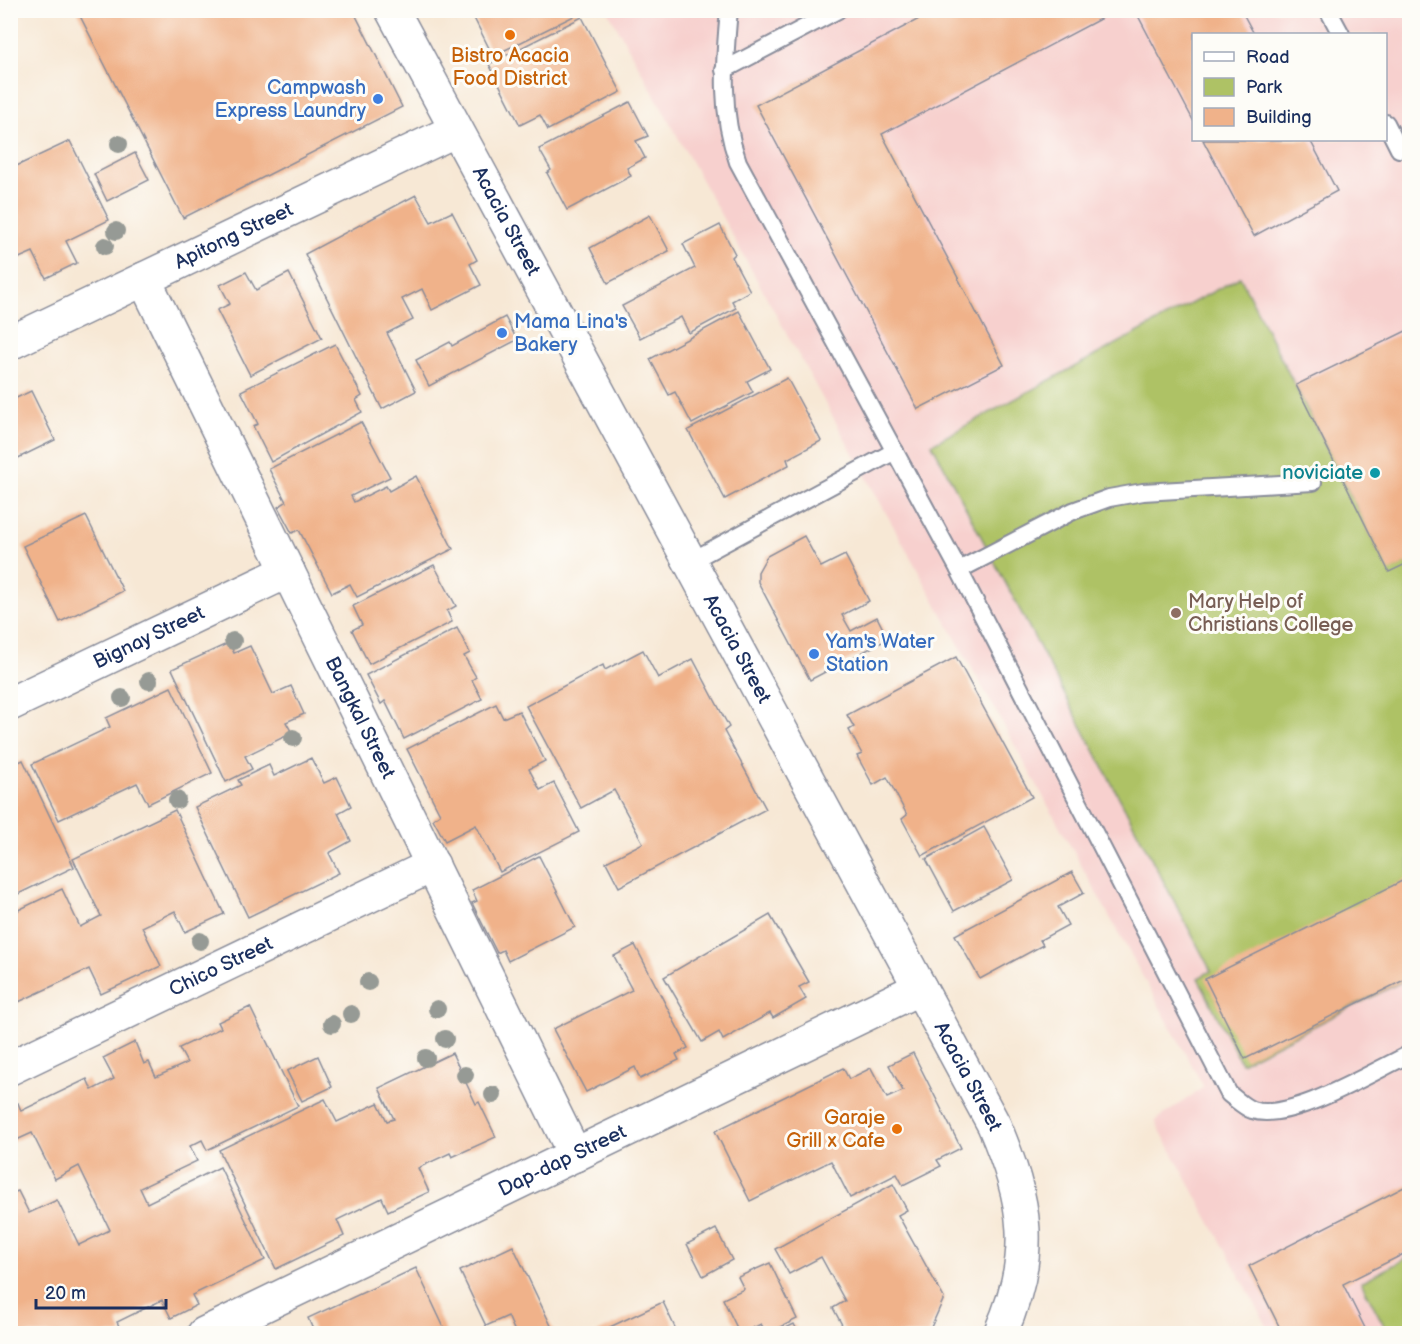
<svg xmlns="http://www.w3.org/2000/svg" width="1420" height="1344" font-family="'Balsamiq Sans',sans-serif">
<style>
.built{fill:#f7d0ce;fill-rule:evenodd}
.green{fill:#aec265;stroke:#647862;stroke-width:1.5}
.building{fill:#f0b28a}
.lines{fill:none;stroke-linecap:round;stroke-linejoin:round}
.lane-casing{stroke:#898c9a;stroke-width:20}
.street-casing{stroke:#898c9a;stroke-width:36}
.lane{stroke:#fff;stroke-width:16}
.street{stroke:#fff;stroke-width:33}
.tree{fill:#969a95}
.food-dot{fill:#e8710a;stroke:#fdfcf7;stroke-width:2}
.shop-dot{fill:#3f7fe0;stroke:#fdfcf7;stroke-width:2}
.culture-dot{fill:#0f9aa8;stroke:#fdfcf7;stroke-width:2}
.education-dot{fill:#8d6e63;stroke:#fdfcf7;stroke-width:2}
.labels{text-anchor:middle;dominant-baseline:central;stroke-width:6;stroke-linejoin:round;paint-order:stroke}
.food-label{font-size:20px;fill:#c56008;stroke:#fdfcf7}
.shop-label{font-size:20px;fill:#366cbe;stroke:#fdfcf7;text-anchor:start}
.street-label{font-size:20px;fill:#1b2f5e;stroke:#fdfcf7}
.culture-label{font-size:20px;fill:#0d838f;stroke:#fdfcf7;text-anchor:end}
.education-label{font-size:20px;fill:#785e54;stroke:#fdfcf7;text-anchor:start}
</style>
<rect width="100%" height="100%" fill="#fdfcf7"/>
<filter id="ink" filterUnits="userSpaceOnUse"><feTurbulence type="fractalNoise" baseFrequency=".0167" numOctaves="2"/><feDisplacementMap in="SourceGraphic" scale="12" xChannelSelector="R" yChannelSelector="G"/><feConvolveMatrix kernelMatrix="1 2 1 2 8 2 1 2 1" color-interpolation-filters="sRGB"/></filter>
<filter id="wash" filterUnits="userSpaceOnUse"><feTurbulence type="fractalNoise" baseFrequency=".008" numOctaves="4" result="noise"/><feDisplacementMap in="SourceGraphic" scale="24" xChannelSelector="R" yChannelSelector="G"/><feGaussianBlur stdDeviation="1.35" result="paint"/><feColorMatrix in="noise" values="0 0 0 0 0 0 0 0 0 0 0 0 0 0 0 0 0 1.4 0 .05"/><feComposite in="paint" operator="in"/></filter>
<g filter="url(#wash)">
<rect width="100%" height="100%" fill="#f7e8d5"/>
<!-- built -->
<path class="built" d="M 608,11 L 1409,11 L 1409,1333 L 1271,1333 L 1155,1121 L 1204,1087 ZM 1194,34 L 1386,34 L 1386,140 L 1194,140 Z"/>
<!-- green -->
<g class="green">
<path d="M 1240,277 L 1389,571 L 1409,562 L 1409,978 L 1241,1063 L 1198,978 L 1211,971 L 932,444 Z"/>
<path d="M 1409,1257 L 1409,1333 L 1388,1333 L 1361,1282 Z"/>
</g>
<g id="blocks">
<!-- building -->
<g class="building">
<path d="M 77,10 L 353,10 L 402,107 L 183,218 Z"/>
<path d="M 470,10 L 578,10 L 580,13 L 493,56 Z"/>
<path d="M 936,10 L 1117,10 L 882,134 L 1004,365 L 918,409 L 756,105 Z"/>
<path d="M 1135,10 L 1241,10 L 1254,34 L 1194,34 L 1194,122 Z"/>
<path d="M 582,17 L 621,92 L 548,130 L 540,115 L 520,125 L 489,64 Z"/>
<path d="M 630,102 L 648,136 L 636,141 L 645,158 L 627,168 L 631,176 L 567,210 L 547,173 L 551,170 L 539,149 Z"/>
<path d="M 1203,140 L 1310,140 L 1337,191 L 1254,236 Z"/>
<path d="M 70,141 L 109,220 L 66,241 L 77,263 L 46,278 L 33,252 L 10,262 L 10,169 Z"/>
<path d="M 135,153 L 149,180 L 107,201 L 94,174 Z"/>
<path d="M 416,195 L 431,222 L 452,212 L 477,260 L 470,264 L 481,285 L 432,310 L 422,289 L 402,299 L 413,320 L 387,333 L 416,391 L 382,409 L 305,254 Z"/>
<path d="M 650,215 L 669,251 L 608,283 L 590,248 Z"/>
<path d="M 720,225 L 735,254 L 732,257 L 750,291 L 732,301 L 736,308 L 689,333 L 681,317 L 640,338 L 622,306 L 695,268 L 683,244 Z"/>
<path d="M 246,272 L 256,290 L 289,273 L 322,338 L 250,375 L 217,310 L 230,304 L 220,285 Z"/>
<path d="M 739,311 L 770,369 L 747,381 L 753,392 L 692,424 L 675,392 L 669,395 L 650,359 Z"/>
<path d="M 505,317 L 517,340 L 429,386 L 416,360 L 450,342 L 452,346 Z"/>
<path d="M 1410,329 L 1410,562 L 1389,572 L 1296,385 Z"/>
<path d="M 335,344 L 362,396 L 356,400 L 362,412 L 271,462 L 253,426 L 258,424 L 241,391 Z"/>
<path d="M 787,378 L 821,441 L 787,459 L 789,465 L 725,499 L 688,430 Z"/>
<path d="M 31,391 L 55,440 L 10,462 L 10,401 Z"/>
<path d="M 361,422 L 390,477 L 351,496 L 354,502 L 386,486 L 389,491 L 416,476 L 453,549 L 357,597 L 350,584 L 332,593 L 299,530 L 292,533 L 278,507 L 286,502 L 269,469 Z"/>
<path d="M 86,516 L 123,591 L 60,622 L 23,546 Z"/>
<path d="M 804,536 L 821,567 L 845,555 L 869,601 L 842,615 L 851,631 L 877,617 L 888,639 L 810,680 L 758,582 L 758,572 L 767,556 Z"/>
<path d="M 434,565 L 456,606 L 447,611 L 452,622 L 369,664 L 352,630 L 362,625 L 353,606 Z"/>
<path d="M 457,628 L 470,653 L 464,656 L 476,677 L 472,680 L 482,699 L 404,739 L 385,701 L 381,704 L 366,675 Z"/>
<path d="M 229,643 L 234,653 L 250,646 L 273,694 L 291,686 L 304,714 L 286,722 L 292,733 L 245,756 L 252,769 L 226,782 L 172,669 Z"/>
<path d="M 643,650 L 658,678 L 693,659 L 729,727 L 724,731 L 766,809 L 619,887 L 606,862 L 643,843 L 614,790 L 581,808 L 526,706 L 603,665 L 605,670 Z"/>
<path d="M 956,657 L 1032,797 L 922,856 L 902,819 L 907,815 L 887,777 L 873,785 L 857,756 L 862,754 L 849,730 L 854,727 L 847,715 Z"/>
<path d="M 171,687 L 212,773 L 148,804 L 137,783 L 59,820 L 32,764 L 110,727 L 106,718 Z"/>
<path d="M 496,704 L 503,718 L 519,711 L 545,761 L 529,769 L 540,790 L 554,783 L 579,832 L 500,872 L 476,825 L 445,841 L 433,819 L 440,814 L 407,749 Z"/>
<path d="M 311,758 L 324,783 L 337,777 L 351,806 L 338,813 L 351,841 L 329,853 L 339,873 L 248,917 L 195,807 L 241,785 L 238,780 L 269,765 L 274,776 Z"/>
<path d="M 23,760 L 74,867 L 10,898 L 10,766 Z"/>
<path d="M 175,810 L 224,914 L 185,932 L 175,911 L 142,927 L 161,966 L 101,994 L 89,969 L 10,1006 L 10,914 L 62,889 L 80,927 L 101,916 L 73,859 Z"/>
<path d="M 984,827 L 1013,880 L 954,911 L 926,859 Z"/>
<path d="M 539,856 L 575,927 L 508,961 L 503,950 L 497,953 L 472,903 L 477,901 L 472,890 Z"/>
<path d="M 1072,872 L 1084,893 L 1058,907 L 1068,925 L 1040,940 L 1043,945 L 980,979 L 955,935 Z"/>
<path d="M 1410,877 L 1410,977 L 1245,1059 L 1205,979 Z"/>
<path d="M 770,915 L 809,982 L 799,987 L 806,999 L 773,1018 L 770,1013 L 723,1040 L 719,1032 L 702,1042 L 664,977 Z"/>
<path d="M 635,945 L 688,1048 L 676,1054 L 679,1060 L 640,1079 L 635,1067 L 586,1092 L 553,1029 L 632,990 L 614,956 Z"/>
<path d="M 250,1007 L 298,1106 L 207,1150 L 202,1140 L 190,1146 L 197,1161 L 140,1188 L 147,1203 L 220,1167 L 265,1260 L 192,1295 L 197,1305 L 171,1318 L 162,1300 L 117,1322 L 122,1332 L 119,1334 L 10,1334 L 10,1194 L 18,1191 L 29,1213 L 57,1200 L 79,1245 L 110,1230 L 79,1166 L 55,1179 L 32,1133 L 10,1143 L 10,1106 L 18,1103 L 21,1111 L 87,1079 L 92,1090 L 114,1079 L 103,1058 L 135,1042 L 144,1064 L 149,1062 L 156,1077 L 187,1063 L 179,1048 L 221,1028 L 218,1022 Z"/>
<path d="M 452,1053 L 476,1104 L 479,1102 L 496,1137 L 452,1157 L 450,1153 L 418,1168 L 429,1192 L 388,1211 L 382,1198 L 337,1220 L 344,1236 L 276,1269 L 219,1150 L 325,1099 L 337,1122 L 378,1103 L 387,1121 L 394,1119 L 379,1088 Z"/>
<path d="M 913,1053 L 961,1148 L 937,1160 L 941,1166 L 903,1185 L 897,1174 L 850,1198 L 831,1161 L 750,1201 L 715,1131 L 843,1068 L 849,1079 L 871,1068 L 887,1098 L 903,1091 L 889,1065 Z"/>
<path d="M 318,1056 L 332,1087 L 302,1101 L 287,1071 Z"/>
<path d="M 893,1184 L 907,1210 L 898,1215 L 944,1298 L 928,1334 L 847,1334 L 833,1308 L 845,1301 L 821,1257 L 789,1274 L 775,1249 Z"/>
<path d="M 1410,1184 L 1410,1251 L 1343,1284 L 1368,1334 L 1283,1334 L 1249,1266 Z"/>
<path d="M 716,1229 L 732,1260 L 703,1276 L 687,1244 Z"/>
<path d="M 513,1246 L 555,1334 L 516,1334 L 508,1316 L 486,1326 L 460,1271 Z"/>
<path d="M 770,1263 L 797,1319 L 767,1334 L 761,1324 L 740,1334 L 723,1299 L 744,1289 L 738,1277 Z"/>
<path d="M 416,1268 L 447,1334 L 315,1334 L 308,1318 Z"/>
<path d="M 663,1302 L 678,1334 L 595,1334 Z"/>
<path d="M 794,1324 L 799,1334 L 774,1334 Z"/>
</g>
</g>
</g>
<g filter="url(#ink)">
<use href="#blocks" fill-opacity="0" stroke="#898c9a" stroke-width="1.5"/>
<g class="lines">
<!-- lane casing -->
<g class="lane-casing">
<g id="lane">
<path d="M 729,10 C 724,63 720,112 738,162 L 959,570 L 1229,1094 C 1236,1099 1244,1107 1252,1110 C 1290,1123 1373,1071 1410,1054"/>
<path d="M 1328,10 L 1341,34"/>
<path d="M 724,70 L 838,10"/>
<path d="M 1386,123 L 1399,149"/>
<path d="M 691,561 L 895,451"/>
<path d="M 959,570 L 1073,511 L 1109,498 L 1143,492 L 1313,482"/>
</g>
</g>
<!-- street casing -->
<g class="street-casing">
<g id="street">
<path id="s1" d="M 392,10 L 994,1125 C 1027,1203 1036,1254 1000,1334"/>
<path id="s2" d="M 144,279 L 575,1155"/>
<path id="s3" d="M 10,343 L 456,130"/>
<path id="s4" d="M 10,704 L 288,571"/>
<path id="s5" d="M 10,1068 L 433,865"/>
<path id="s6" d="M 204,1334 L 920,988"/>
</g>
</g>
<!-- lane -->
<use href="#lane" class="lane"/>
<!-- street -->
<use href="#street" class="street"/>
</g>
<!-- trees -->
<g class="tree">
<circle cx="119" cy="144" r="9"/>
<circle cx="116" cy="231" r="9"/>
<circle cx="105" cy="246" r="9"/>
<circle cx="233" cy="641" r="9"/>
<circle cx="149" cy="681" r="9"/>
<circle cx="122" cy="698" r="9"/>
<circle cx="293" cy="738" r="9"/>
<circle cx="177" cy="800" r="9"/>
<circle cx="200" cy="941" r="9"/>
<circle cx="368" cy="982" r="9"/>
<circle cx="437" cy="1009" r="9"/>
<circle cx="351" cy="1014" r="9"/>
<circle cx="332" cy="1024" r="9"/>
<circle cx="445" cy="1039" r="9"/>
<circle cx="426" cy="1058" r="9"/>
<circle cx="465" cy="1075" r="9"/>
<circle cx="493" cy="1095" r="9"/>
</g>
</g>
<!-- markers -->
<g class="food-dot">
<circle cx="510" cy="35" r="6"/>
<circle cx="897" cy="1129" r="6"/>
</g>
<g class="shop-dot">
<circle cx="378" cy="99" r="6"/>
<circle cx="502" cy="333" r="6"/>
<circle cx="814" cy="654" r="6"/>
</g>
<circle class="culture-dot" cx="1375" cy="473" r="6"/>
<circle class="education-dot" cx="1176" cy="613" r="6"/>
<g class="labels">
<!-- food labels -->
<g class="food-label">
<text x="510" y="56">Bistro Acacia<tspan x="510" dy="23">Food District</tspan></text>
<text x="885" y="1118" text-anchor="end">Garaje<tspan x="885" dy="23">Grill x Cafe</tspan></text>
</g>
<!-- shop labels -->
<g class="shop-label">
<text x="366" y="88" text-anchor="end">Campwash<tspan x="366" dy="23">Express Laundry</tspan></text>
<text x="514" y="322">Mama Lina's<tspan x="514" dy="23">Bakery</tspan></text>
<text x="826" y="642">Yam's Water<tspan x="826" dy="23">Station</tspan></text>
</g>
<!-- street labels -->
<g class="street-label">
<text stroke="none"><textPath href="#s1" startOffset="240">Acacia Street</textPath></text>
<text stroke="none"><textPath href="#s3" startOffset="248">Apitong Street</textPath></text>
<text stroke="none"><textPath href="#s4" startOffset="154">Bignay Street</textPath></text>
<text stroke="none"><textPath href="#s1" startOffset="726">Acacia Street</textPath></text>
<text stroke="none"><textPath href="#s2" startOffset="489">Bangkal Street</textPath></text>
<text stroke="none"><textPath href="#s5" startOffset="234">Chico Street</textPath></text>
<text stroke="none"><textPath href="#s1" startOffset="1212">Acacia Street</textPath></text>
<text stroke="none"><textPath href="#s6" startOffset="398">Dap-dap Street</textPath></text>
</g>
<!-- culture labels -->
<g class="culture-label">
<text x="1363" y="473">noviciate</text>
</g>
<!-- education labels -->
<g class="education-label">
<text x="1188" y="602">Mary Help of<tspan x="1188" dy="23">Christians College</tspan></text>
</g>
</g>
<!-- margin -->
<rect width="1420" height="1344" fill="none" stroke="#fdfcf7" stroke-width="36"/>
<!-- legend -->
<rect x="1192" y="33" width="195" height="108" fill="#fdfcf7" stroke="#a3aaba" stroke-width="1.5"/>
<rect x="1204" y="52" width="30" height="9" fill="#ffffff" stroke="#a3aaba" stroke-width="1.5"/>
<text x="1246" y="63" font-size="18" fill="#1b2f5e">Road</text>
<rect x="1204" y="78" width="30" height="18" fill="#aec265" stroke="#a3aaba" stroke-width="1.5"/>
<text x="1246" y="93" font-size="18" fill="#1b2f5e">Park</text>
<rect x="1204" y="108" width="30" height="18" fill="#f0b28a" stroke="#a3aaba" stroke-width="1.5"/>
<text x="1246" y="123" font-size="18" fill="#1b2f5e">Building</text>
<!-- scale -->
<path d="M36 1299v9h130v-9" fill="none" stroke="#1b2f5e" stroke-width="3"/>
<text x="45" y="1299" font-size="18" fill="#1b2f5e" stroke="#fdfcf7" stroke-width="4.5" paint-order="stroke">20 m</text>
</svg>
